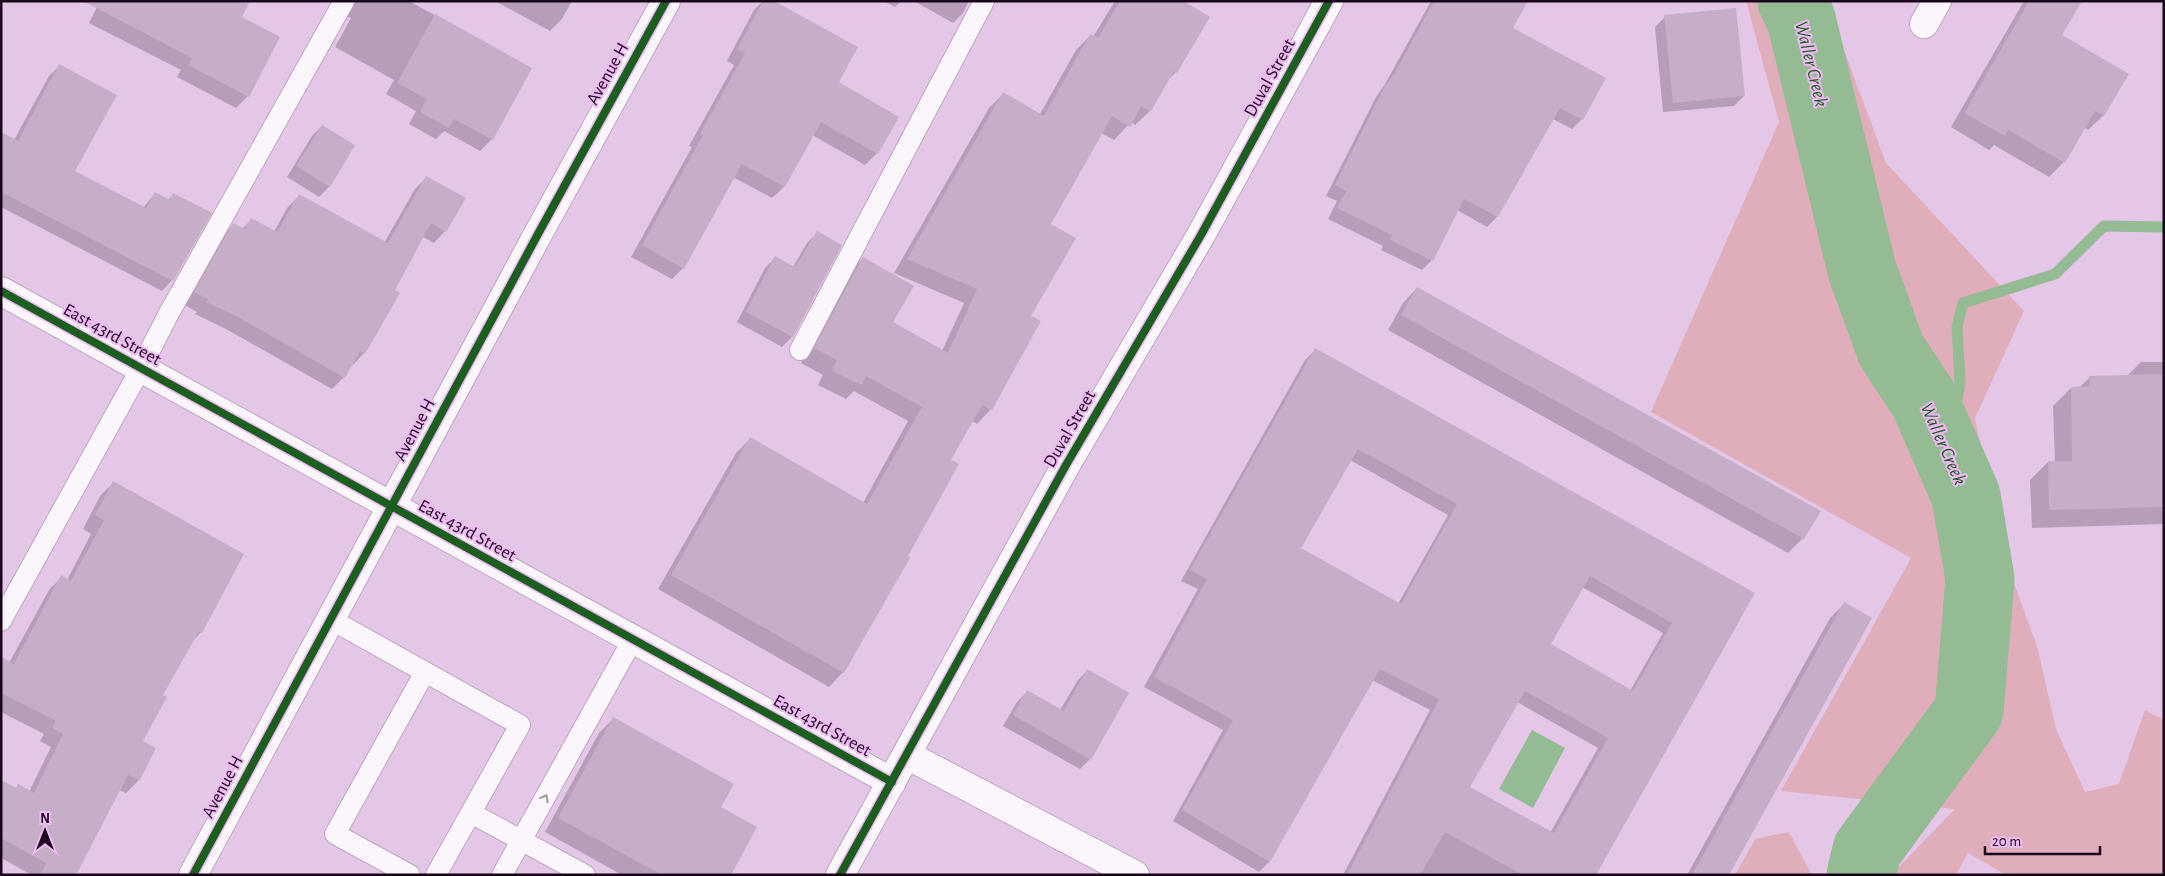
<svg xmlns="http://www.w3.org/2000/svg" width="2165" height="876" font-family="'Alegreya Sans',sans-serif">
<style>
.green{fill:#e0aebb}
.water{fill:#95bb94}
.shadow{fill:#0003;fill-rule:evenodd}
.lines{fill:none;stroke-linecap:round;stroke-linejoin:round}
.stream{stroke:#95bb94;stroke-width:11}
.river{stroke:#95bb94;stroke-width:69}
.building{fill:#c6aec8;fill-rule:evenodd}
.lane-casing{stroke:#bfa7c1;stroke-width:22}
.street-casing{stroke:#bfa7c1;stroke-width:30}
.secondary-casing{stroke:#bfa7c1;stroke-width:30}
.lane{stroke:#fbf6fb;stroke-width:20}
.street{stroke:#fbf6fb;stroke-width:28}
.secondary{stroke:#fbf6fb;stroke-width:28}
.cycleway-casing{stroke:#efb9f4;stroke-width:11}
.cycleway{stroke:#1b5e20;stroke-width:8}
.oneway{stroke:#a196a1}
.labels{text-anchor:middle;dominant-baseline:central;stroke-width:4;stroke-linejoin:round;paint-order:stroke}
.street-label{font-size:18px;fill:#19061b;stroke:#efb9f4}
.water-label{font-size:19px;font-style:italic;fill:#1a5f1c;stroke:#efb9f4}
</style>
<rect width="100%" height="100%" fill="#e4c6e7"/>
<!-- green -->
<g class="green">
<path d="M 1746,1 L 1823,1 L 1832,18 L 1886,163 L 2024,311 L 1975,418 L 2001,547 L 2037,646 L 2056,729 L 2085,792 L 2119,784 L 2145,710 L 2164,720 L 2164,875 L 2006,875 L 1968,853 L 1956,875 L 1891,875 L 1955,809 L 1781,791 L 1911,558 L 1651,412 L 1779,122 Z"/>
<path d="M 1789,832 L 1812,875 L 1735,875 L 1755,839 Z"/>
</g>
<!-- water -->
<path class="water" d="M 1532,730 L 1565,748 L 1533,808 L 1499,789 Z"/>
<!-- shadow -->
<g class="shadow">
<path d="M 100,1 L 240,17 L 279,38 L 248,96 L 236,108 L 177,77 L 181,70 L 89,23 Z"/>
<path d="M 334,1 L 409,1 L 531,68 L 492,139 L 480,151 L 444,131 L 436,139 L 409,124 L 416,111 L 386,94 L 394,80 L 335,47 L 351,18 L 344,15 Z"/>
<path d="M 495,1 L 572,1 L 562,19 L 550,31 Z"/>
<path d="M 763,1 L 837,82 L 897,118 L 877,153 L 865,165 L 812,135 L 784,187 L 772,198 L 733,177 L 683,268 L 672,279 L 631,257 L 692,147 L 689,146 L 734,65 L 727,61 L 754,10 Z"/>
<path d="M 884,1 L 901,1 L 895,7 Z"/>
<path d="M 914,1 L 969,1 L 963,13 L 953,23 Z"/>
<path d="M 1115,1 L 1181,1 L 1208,17 L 1176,72 L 1166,82 L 1150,111 L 1135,125 L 1131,122 L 1114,140 L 1101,133 L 1049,225 L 1029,317 L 991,409 L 977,424 L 972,421 L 950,460 L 843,672 L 829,687 L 658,589 L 736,453 L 750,439 L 863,503 L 908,421 L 854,391 L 846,399 L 818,385 L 823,375 L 801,363 L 848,273 L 863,258 L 892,322 L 942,351 L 964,303 L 894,273 L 989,108 L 1003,94 L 1040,114 L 1076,50 L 1090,36 L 1093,37 Z"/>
<path d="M 1431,1 L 1526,1 L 1512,28 L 1582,119 L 1572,129 L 1553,119 L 1497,217 L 1487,227 L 1457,210 L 1432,260 L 1422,270 L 1381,250 L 1383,246 L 1328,219 L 1337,201 L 1326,196 L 1376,97 L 1385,84 Z"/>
<path d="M 2024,1 L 2070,1 L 2060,35 L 2127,75 L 2103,116 L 2088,130 L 2084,127 L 2064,162 L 2049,177 L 1994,145 L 1989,150 L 1951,127 Z"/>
<path d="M 1665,17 L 1744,96 L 1734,106 L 1663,112 L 1655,27 Z"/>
<path d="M 59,66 L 73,172 L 143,208 L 155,193 L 168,200 L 173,195 L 172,280 L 162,291 L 1,207 L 1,146 L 14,140 L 49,76 Z"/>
<path d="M 322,126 L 354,146 L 329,187 L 319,197 L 287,177 L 312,136 Z"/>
<path d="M 427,177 L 445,231 L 434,243 L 423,237 L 394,291 L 364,353 L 353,365 L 351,364 L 344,377 L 332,389 L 226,329 L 195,314 L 197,312 L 183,304 L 221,237 L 233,225 L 242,229 L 251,220 L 274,232 L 287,208 L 299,196 L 384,243 L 415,189 Z"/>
<path d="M 817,233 L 792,337 L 782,347 L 737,322 L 765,268 L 775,258 L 793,267 L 807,243 Z"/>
<path d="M 1417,288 L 1803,538 L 1788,553 L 1388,330 L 1403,303 Z"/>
<path d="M 1315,350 L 1753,593 L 1595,875 L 1343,875 L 1430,710 L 1372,680 L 1269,862 L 1259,872 L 1173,821 L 1223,730 L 1144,687 L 1198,589 L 1181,581 L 1305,360 ZM 1350,460 L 1448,515 L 1398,604 L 1300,548 ZM 1582,587 L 1663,633 L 1630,691 L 1550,644 ZM 1517,702 L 1598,748 L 1550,833 L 1468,788 Z"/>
<path d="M 2141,362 L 2164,362 L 2164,556 L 2163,524 L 2032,528 L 2030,480 L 2048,462 L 2055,462 L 2053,406 L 2071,388 L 2079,388 L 2090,377 L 2127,376 Z"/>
<path d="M 113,483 L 201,632 L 191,643 L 162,696 L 142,742 L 155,748 L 139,780 L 126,793 L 119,790 L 75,875 L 32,875 L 1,858 L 1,785 L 29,792 L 51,747 L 40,741 L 44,734 L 1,712 L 1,659 L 9,663 L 49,590 L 62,577 L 67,580 L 91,534 L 83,529 L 100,496 Z"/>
<path d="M 1844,604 L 1727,875 L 1687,875 L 1830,618 Z"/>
<path d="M 1088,670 L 1090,759 L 1080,769 L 1003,726 L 1017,702 L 1027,692 L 1060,710 L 1078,680 Z"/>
<path d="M 613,719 L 719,808 L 729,875 L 622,875 L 545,832 L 599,733 Z"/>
</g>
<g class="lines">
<!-- stream -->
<path class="stream" d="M 1948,454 L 1960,382 L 1957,327 L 1963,303 L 2055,274 L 2104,226 L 2164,227"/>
<!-- river -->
<path class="river" d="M 1792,1 L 1801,19 L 1862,270 L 1891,350 L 1924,400 L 1966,496 L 1980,579 L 1969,711 L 1867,850 L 1861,875"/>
</g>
<!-- building -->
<g class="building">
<path d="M 83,1 L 250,1 L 242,17 L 280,37 L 249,97 L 188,65 L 192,58 Z"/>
<path d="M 763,1 L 774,1 L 858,47 L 839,82 L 899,117 L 878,154 L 821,122 L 785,187 L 742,164 L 684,269 L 642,245 L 703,135 L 700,134 L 745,53 L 737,49 Z"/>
<path d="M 1120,1 L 1184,1 L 1210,17 L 1177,73 L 1174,71 L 1151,111 L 1141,106 L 1130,127 L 1112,116 L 1051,224 L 1076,238 L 1031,316 L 1041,321 L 992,410 L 982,405 L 951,460 L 959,464 L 908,556 L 910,558 L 844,673 L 671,575 L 750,437 L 867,504 L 922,407 L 866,376 L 862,385 L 832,371 L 837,360 L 814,348 L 863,257 L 914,286 L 893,322 L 948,353 L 977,289 L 907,259 L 1003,92 L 1044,116 L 1090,34 L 1098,38 Z"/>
<path d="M 1434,1 L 1528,1 L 1513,28 L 1606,78 L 1583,120 L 1560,108 L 1498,217 L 1464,199 L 1433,261 L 1390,240 L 1392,235 L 1337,208 L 1346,191 L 1335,185 L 1385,86 L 1395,73 Z"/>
<path d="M 2029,1 L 2082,1 L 2062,35 L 2129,74 L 2104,116 L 2095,111 L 2065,163 L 2008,130 L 2005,136 L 1964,113 Z"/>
<path d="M 1736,8 L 1745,96 L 1673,103 L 1664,15 Z"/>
<path d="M 435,14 L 532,68 L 493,140 L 454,119 L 449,128 L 420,112 L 427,99 L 397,83 Z"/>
<path d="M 59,64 L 117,95 L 75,171 L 146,208 L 155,192 L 170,200 L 173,193 L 212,213 L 173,281 L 1,192 L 1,132 L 18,141 Z"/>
<path d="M 322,125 L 355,145 L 330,187 L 296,166 Z"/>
<path d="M 426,176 L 466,198 L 446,232 L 431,223 L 395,290 L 400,293 L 365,354 L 360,351 L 345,378 L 238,317 L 206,302 L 208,299 L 194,292 L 233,223 L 245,229 L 251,218 L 277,232 L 299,194 L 388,243 Z"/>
<path d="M 817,231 L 842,245 L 793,337 L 746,312 L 775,256 L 795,267 Z"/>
<path d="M 1417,287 L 1821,511 L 1804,539 L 1401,315 Z"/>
<path d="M 1315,348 L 1755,593 L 1596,875 L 1523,875 L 1445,832 L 1420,875 L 1347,875 L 1439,699 L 1380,669 L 1270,862 L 1182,810 L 1233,720 L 1154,677 L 1207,579 L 1190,570 ZM 1358,449 L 1457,504 L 1401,604 L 1301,548 ZM 1590,576 L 1672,623 L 1633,691 L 1551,644 ZM 1525,691 L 1608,738 L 1554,833 L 1470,787 Z"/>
<path d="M 2164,374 L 2164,507 L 2049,510 L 2048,461 L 2072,461 L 2071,387 L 2090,386 L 2089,376 Z"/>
<path d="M 113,481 L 244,554 L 202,633 L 199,631 L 163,695 L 167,697 L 143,741 L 156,748 L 140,780 L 128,775 L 76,875 L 40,875 L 46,863 L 1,838 L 1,780 L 16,788 L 18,784 L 34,793 L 63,734 L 52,728 L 56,721 L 1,693 L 1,657 L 14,664 L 61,575 L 71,581 L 104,520 L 95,515 Z"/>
<path d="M 1844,602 L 1872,618 L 1729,875 L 1692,875 Z"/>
<path d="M 1087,669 L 1129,693 L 1091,760 L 1013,715 L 1027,690 L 1064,711 Z"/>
<path d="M 613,717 L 734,784 L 721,807 L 757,827 L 731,875 L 662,875 L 558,818 Z"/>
</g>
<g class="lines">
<!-- lane casing -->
<g class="lane-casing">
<g id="lane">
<path d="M 800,350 L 984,1"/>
<path d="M 330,619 L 520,725 L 436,875"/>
<path d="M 1,621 L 141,368 L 168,315 L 344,1"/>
<path d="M 471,813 L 585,875"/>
<path d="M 410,875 L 335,834 L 425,672"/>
<path d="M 502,875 L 633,639"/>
</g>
</g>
<!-- street casing -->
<g class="street-casing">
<g id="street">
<path d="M 1924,24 L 1937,1"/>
<path d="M 1,291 L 892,782"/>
<path d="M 907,755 L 1135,875"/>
<path d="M 193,875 L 538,234 L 666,1"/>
</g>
</g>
<!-- secondary casing -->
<g class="secondary-casing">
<path id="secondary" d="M 840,875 L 1066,465 L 1201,235 L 1329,1"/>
</g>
<!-- lane -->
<use href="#lane" class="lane"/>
<!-- street -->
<use href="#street" class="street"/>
<!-- secondary -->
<use href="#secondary" class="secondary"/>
<!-- cycleway casing -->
<g class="cycleway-casing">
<g id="cycleway">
<path d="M 1,291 L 892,782"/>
<path d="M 193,875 L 538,234 L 666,1"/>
<path d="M 840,875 L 1066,465 L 1201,235 L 1329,1"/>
</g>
</g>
<!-- cycleway -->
<use href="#cycleway" class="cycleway"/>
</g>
<!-- one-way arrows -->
<defs><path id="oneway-chevron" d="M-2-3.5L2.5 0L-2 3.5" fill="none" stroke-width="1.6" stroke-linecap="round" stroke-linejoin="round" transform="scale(1.25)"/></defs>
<use class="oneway" href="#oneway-chevron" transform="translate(545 798) rotate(-61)"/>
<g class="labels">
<!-- street labels -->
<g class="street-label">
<text transform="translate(608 74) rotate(-61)">Avenue H</text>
<text transform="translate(1270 78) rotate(-61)">Duval Street</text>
<text transform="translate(112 335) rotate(29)">East 43rd Street</text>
<text transform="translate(1070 429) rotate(-60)">Duval Street</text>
<text transform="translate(415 430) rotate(-62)">Avenue H</text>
<text transform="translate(467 531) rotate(29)">East 43rd Street</text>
<text transform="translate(822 726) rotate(29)">East 43rd Street</text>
<text transform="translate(223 787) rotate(-62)">Avenue H</text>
</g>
<!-- water labels -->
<g class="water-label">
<text transform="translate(1811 64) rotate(76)">Waller Creek</text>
<text transform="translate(1943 444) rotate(66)">Waller Creek</text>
</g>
</g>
<!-- border -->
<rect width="2165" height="876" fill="none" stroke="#19061b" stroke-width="5"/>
<!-- north arrow -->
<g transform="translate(45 831)" stroke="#efb9f4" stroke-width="4" paint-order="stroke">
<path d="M0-4L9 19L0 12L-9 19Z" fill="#19061b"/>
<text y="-8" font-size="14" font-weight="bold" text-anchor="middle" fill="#19061b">N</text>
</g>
<!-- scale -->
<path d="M1985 846v8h115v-8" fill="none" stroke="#19061b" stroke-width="2.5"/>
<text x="1992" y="846" font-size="15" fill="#19061b" stroke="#efb9f4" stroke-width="4" paint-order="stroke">20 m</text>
</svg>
